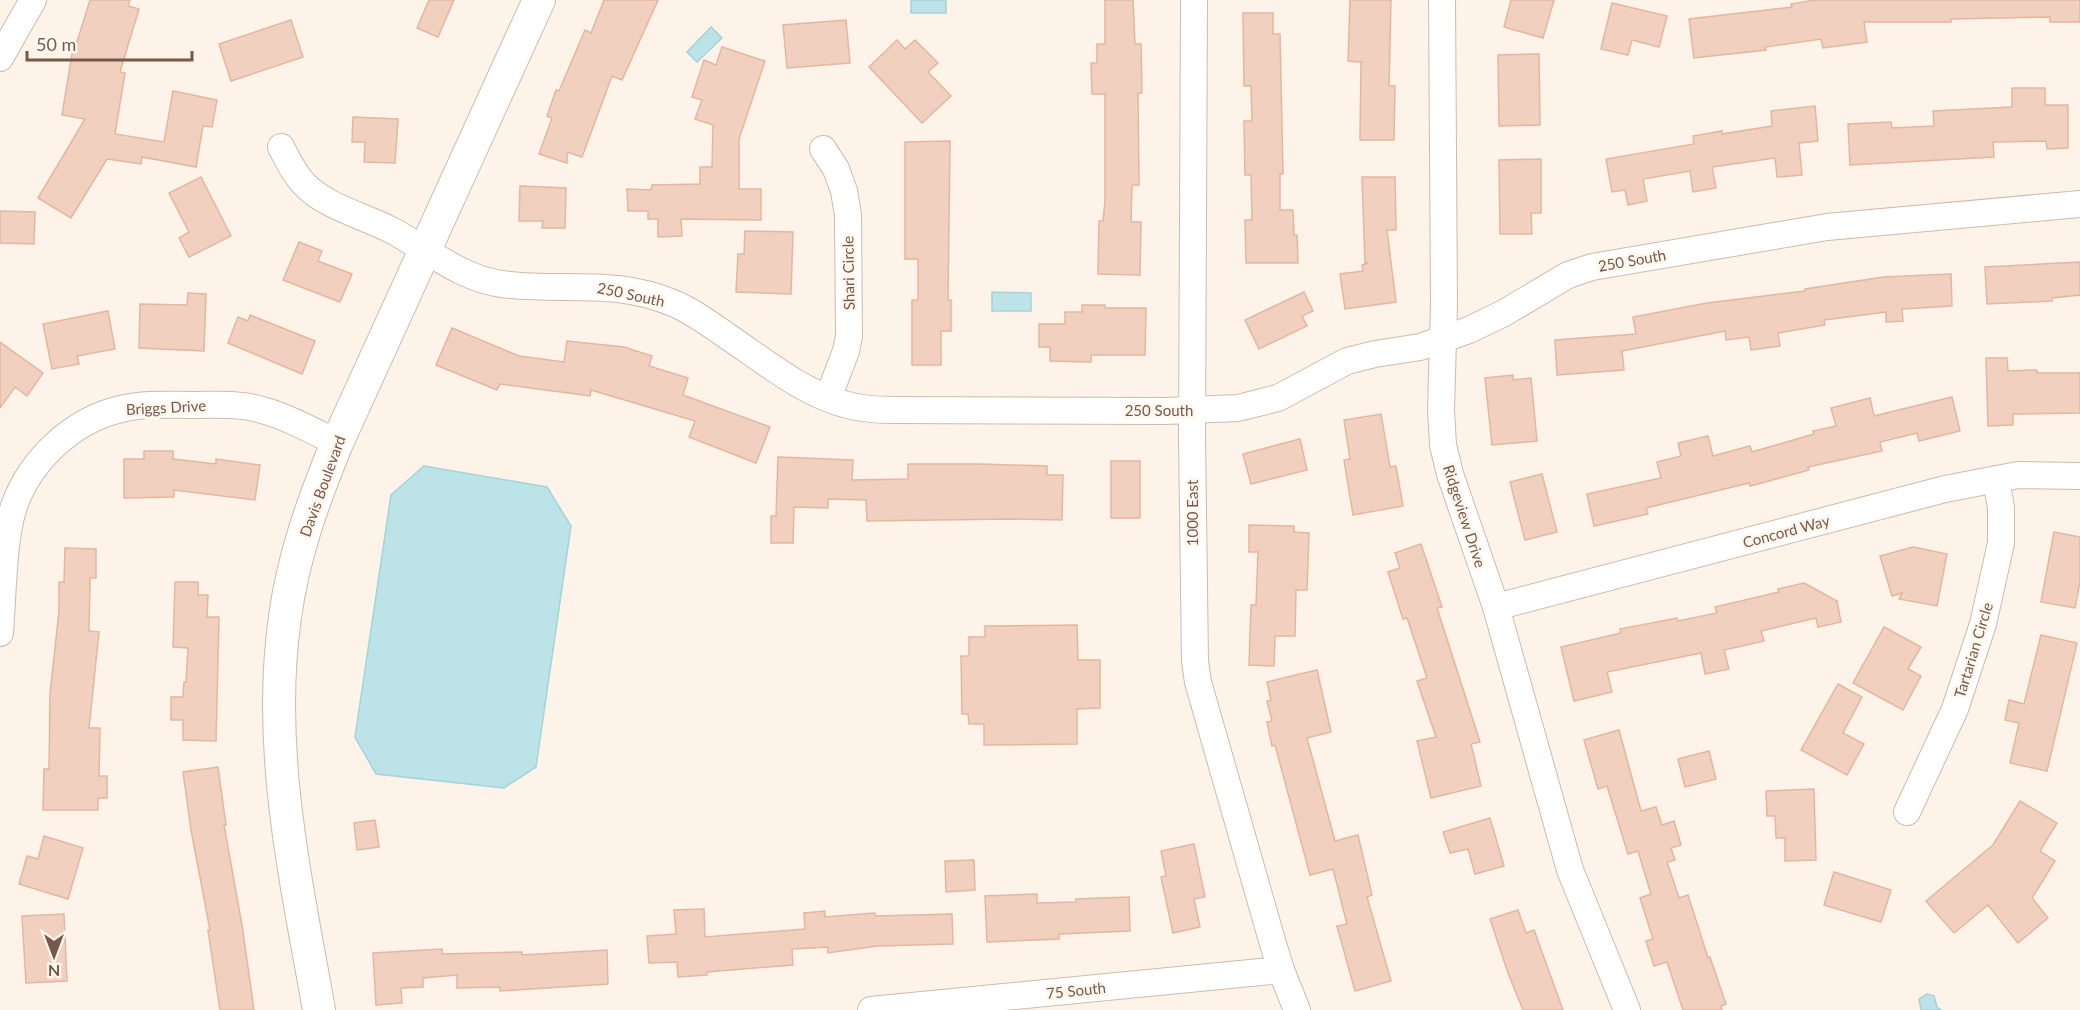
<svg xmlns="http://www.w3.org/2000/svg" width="2080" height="1010" font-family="Lato,sans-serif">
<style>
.water{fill:#bce3e7;stroke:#a2d4d9;stroke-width:1.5}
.building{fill:#f2d0bf;stroke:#e5b69f;stroke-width:1.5}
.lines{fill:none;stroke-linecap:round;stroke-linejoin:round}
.minor-casing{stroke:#cfbaad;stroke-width:28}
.tertiary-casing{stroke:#cfbaad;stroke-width:34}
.minor{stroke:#fff;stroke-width:26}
.tertiary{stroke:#fff;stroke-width:32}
.labels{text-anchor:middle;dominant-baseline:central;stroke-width:6;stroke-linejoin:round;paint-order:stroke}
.street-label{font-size:15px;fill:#78584b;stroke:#fff8ef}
</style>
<rect width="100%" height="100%" fill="#fdf3e8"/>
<!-- water -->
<g class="water">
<rect x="911" y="0" width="35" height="13"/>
<path d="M 711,27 L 722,38 L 697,62 L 687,52 Z"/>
<path d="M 992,292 L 1031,293 L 1031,311 L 992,311 Z"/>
<path d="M 424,466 L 547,487 L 571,526 L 536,767 L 504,788 L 376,774 L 355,737 L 391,495 Z"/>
<path d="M 1927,994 L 1934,996 L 1937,1007 L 1941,1010 L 1921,1010 L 1919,999 Z"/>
</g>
<!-- building -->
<g class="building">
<path d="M 90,0 L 130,0 L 128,6 L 139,9 L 120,72 L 125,73 L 115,134 L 164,142 L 173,91 L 217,100 L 212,127 L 203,126 L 196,167 L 142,157 L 141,164 L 107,159 L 71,218 L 38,198 L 85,119 L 62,115 L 74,42 L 77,42 Z"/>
<path d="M 429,0 L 454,0 L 438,37 L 417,28 Z"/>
<path d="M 604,0 L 658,0 L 622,80 L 612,76 L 582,157 L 567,152 L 567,163 L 539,154 L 552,118 L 547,116 L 556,90 L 559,91 L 585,30 L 591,33 Z"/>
<path d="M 1105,0 L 1133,0 L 1135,44 L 1141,44 L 1142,93 L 1138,93 L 1139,185 L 1132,185 L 1131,222 L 1141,222 L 1140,275 L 1098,274 L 1099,221 L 1103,221 L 1105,201 L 1105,94 L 1092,94 L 1091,63 L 1097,63 L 1097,44 L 1105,44 Z"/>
<path d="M 1350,0 L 1391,0 L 1389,86 L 1395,86 L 1394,140 L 1360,140 L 1361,62 L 1348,61 Z"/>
<path d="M 1511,0 L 1554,0 L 1543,38 L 1504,27 Z"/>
<path d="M 1815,0 L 2080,0 L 2080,22 L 2050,22 L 2050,17 L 1951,19 L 1951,22 L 1864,22 L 1867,42 L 1823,48 L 1821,39 L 1765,47 L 1766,50 L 1694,58 L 1689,19 L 1792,7 L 1791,4 Z"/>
<path d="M 1612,3 L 1667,16 L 1659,47 L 1632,40 L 1628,55 L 1601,49 Z"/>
<path d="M 1243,13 L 1273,13 L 1273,34 L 1280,34 L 1283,174 L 1280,174 L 1280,210 L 1293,210 L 1294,235 L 1297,235 L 1298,263 L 1246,263 L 1245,220 L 1252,220 L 1251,175 L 1245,175 L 1244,121 L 1252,121 L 1251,86 L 1244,86 Z"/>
<path d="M 291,20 L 303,57 L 231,81 L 219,44 Z"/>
<path d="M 846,20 L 850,63 L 787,68 L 783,25 Z"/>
<path d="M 897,40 L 905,49 L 915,40 L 938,63 L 928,72 L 951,96 L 922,123 L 869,67 Z"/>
<path d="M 722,47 L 765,61 L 739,139 L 739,189 L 761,189 L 761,220 L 681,219 L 682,236 L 658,237 L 658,219 L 648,219 L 648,211 L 628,211 L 627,189 L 651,190 L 652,185 L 700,184 L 700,167 L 712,167 L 713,125 L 695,119 L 702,100 L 692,97 L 704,60 L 716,65 Z"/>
<path d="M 1539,54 L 1540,125 L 1499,126 L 1498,55 Z"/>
<path d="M 2012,88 L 2045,88 L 2045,105 L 2068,105 L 2068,148 L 2047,149 L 2046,141 L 1993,142 L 1994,157 L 1850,165 L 1848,124 L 1891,122 L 1892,128 L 1934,126 L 1933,111 L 2012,107 Z"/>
<path d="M 1815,106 L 1818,141 L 1799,143 L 1802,175 L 1777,177 L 1775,158 L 1712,167 L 1716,188 L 1693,192 L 1690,171 L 1643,179 L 1647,201 L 1628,205 L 1625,190 L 1612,192 L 1606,159 L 1694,144 L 1693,136 L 1722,131 L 1722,134 L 1772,126 L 1771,111 Z"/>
<path d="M 353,117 L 398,119 L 395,163 L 364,162 L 365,142 L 352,142 Z"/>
<path d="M 950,141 L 948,300 L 951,300 L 951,331 L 941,331 L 941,365 L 912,365 L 912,300 L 918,300 L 918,259 L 905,259 L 905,142 Z"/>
<path d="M 1541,159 L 1541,213 L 1531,213 L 1532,234 L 1500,234 L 1499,160 Z"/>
<path d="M 201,177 L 231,236 L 189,257 L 179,238 L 189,232 L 169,193 Z"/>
<path d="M 1362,177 L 1395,177 L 1396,230 L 1387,230 L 1396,302 L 1345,309 L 1340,274 L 1363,271 L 1362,265 L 1368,263 L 1365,263 Z"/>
<path d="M 520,186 L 566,188 L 565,228 L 542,228 L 543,221 L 519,221 Z"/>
<path d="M 0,211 L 35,212 L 34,244 L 0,243 Z"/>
<path d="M 745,231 L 793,232 L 791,294 L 736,292 L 738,254 L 744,254 Z"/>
<path d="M 299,242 L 322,251 L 318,261 L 352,274 L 340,302 L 283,280 Z"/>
<path d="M 2080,262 L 2080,295 L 2052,298 L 2052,301 L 1987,304 L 1985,267 Z"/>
<path d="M 1951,274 L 1952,306 L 1902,309 L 1903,321 L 1886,322 L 1886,312 L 1824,320 L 1825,325 L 1778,333 L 1780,346 L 1751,350 L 1749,337 L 1726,340 L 1725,331 L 1622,351 L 1624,370 L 1557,375 L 1555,340 L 1636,334 L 1633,317 L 1707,303 L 1805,291 L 1805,289 L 1884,277 Z"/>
<path d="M 1304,292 L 1313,311 L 1302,316 L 1307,326 L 1259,349 L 1245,320 Z"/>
<path d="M 188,293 L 206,294 L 204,351 L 139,348 L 140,304 L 187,305 Z"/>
<path d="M 1082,305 L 1105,305 L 1105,308 L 1146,308 L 1145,355 L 1091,355 L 1091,362 L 1050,361 L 1050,347 L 1039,347 L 1039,324 L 1065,324 L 1065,312 L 1082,312 Z"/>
<path d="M 108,311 L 115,349 L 77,356 L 79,364 L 52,369 L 43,324 Z"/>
<path d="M 250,315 L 315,341 L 302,374 L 228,343 L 238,317 L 248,321 Z"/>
<path d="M 452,328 L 519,356 L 564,362 L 567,341 L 624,347 L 652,356 L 649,366 L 688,378 L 683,395 L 770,427 L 756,463 L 689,437 L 695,421 L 591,390 L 590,396 L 500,384 L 497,390 L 436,365 Z"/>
<path d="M 0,342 L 43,373 L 27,396 L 15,387 L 0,408 Z"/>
<path d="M 1986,358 L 2007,358 L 2008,371 L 2037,370 L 2037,373 L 2080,373 L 2080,413 L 2013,414 L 2013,425 L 1988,426 Z"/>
<path d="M 1513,375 L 1513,380 L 1531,378 L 1537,441 L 1492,445 L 1485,378 Z"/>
<path d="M 1952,397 L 1960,431 L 1919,441 L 1917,433 L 1880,442 L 1882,451 L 1808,467 L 1809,470 L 1750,486 L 1749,483 L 1646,508 L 1648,514 L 1594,526 L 1587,494 L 1661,478 L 1657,462 L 1681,456 L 1678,443 L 1708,436 L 1713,456 L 1750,446 L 1752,452 L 1814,434 L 1813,431 L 1836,426 L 1831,408 L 1870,398 L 1874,416 Z"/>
<path d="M 1381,414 L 1390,467 L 1396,466 L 1403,506 L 1353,515 L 1344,460 L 1350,459 L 1344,420 Z"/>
<path d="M 1300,439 L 1307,470 L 1251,484 L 1243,454 Z"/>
<path d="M 144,451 L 173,451 L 173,459 L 216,464 L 216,459 L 260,465 L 255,500 L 174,490 L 174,497 L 124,498 L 124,459 L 144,459 Z"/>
<path d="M 778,457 L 853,460 L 852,480 L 908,479 L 908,464 L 980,464 L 1047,466 L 1047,475 L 1063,475 L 1062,520 L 1010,519 L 867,521 L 866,500 L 828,499 L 828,508 L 794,507 L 793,543 L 771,543 L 771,516 L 776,516 Z"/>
<rect x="1111" y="461" width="29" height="57"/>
<path d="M 1542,474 L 1557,532 L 1525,540 L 1510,482 Z"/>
<path d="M 1249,525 L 1294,526 L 1294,532 L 1309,533 L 1307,590 L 1296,590 L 1295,636 L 1275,636 L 1274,666 L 1249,665 L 1251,605 L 1256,605 L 1258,552 L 1249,552 Z"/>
<path d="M 2054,532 L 2080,537 L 2080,582 L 2075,608 L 2041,602 Z"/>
<path d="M 1421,544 L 1442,607 L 1437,608 L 1480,742 L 1471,744 L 1481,786 L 1431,798 L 1417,741 L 1436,737 L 1417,681 L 1427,678 L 1407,618 L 1403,619 L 1388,572 L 1400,568 L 1395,553 Z"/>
<path d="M 1913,547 L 1947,554 L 1937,606 L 1899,599 L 1902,593 L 1892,596 L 1880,556 Z"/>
<path d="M 65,548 L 96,549 L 96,578 L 90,578 L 89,631 L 99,632 L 89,728 L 100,728 L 99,776 L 107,776 L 107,798 L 98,798 L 98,810 L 43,810 L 44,769 L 49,769 L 50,694 L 59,611 L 59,582 L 64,582 Z"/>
<path d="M 175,582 L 198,582 L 198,595 L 208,595 L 207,617 L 219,617 L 216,741 L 183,740 L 183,720 L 171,720 L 171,697 L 183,697 L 184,682 L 186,682 L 188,648 L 173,647 Z"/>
<path d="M 1804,583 L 1837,601 L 1841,622 L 1818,627 L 1816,618 L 1761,631 L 1764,641 L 1724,650 L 1729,669 L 1705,674 L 1701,653 L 1607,672 L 1612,692 L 1574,701 L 1561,647 L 1621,633 L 1620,629 L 1677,618 L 1678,621 L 1717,613 L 1715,607 L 1779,592 L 1778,589 Z"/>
<path d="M 1077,625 L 1078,660 L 1100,660 L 1100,708 L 1077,709 L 1077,744 L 984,745 L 984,724 L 969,724 L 968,714 L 962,714 L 961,656 L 969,656 L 969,637 L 985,637 L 985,626 Z"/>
<path d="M 1884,627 L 1921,647 L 1908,669 L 1921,676 L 1903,710 L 1853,683 Z"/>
<path d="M 2041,635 L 2077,643 L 2047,771 L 2010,763 L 2019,723 L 2005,720 L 2009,700 L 2024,704 Z"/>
<path d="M 1317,670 L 1331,732 L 1307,738 L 1335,841 L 1358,835 L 1372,895 L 1367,897 L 1391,981 L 1355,991 L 1337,926 L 1347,924 L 1333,869 L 1310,875 L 1275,745 L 1272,746 L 1267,722 L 1272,721 L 1267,701 L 1271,700 L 1267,682 Z"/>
<path d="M 1838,684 L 1862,697 L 1843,733 L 1864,744 L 1847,775 L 1801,750 Z"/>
<path d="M 1619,730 L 1641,811 L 1656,807 L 1662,825 L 1674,821 L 1681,845 L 1671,848 L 1675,860 L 1667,862 L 1679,898 L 1688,895 L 1708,958 L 1710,957 L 1726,1004 L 1721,1006 L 1722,1010 L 1683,1010 L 1667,962 L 1654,966 L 1646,941 L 1653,939 L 1640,898 L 1651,894 L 1638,851 L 1628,854 L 1607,786 L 1598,789 L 1584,740 Z"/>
<path d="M 1709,751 L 1716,779 L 1685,787 L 1678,759 Z"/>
<path d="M 218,767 L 226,825 L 224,825 L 242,925 L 254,1010 L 220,1010 L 208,930 L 210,930 L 191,830 L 183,772 Z"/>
<path d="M 1814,789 L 1816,860 L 1785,861 L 1785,838 L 1776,838 L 1775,816 L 1767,816 L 1766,791 Z"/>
<path d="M 2020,801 L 2057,823 L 2040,851 L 2055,861 L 2032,898 L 2048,918 L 2018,943 L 1988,905 L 1954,933 L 1926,901 L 1993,845 Z"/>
<path d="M 1490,818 L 1504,866 L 1475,874 L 1468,849 L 1450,853 L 1443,832 Z"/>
<path d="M 375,820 L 379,847 L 357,850 L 354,823 Z"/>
<path d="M 44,836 L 83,848 L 68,899 L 19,884 L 27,856 L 38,859 Z"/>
<path d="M 1194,844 L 1205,897 L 1194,899 L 1200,927 L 1173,933 L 1161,877 L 1166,876 L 1161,851 Z"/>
<path d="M 974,860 L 975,890 L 946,892 L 945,861 Z"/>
<path d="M 1834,872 L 1891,890 L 1881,922 L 1824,905 Z"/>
<path d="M 1037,894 L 1037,903 L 1076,902 L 1076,899 L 1129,897 L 1130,931 L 1059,934 L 1059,939 L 987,942 L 985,896 Z"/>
<path d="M 704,909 L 705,937 L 805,929 L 804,913 L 825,911 L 825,917 L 875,913 L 875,916 L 952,914 L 953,944 L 877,946 L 828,953 L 828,947 L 792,949 L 793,965 L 707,972 L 707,975 L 678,977 L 677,962 L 649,963 L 647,936 L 676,934 L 674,910 Z"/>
<path d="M 1518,910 L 1526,933 L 1534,930 L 1563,1010 L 1523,1010 L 1508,973 L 1490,919 Z"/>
<path d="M 64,914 L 67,981 L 26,983 L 22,916 Z"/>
<path d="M 442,949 L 442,954 L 522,952 L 522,955 L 607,950 L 608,984 L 500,991 L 500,987 L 457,988 L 457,975 L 423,978 L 423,987 L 401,988 L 402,1003 L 376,1005 L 373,953 Z"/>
</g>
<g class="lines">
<!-- minor casing -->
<g class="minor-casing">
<g id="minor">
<path d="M 1194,0 L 1192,436 L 1195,661 L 1198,682 L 1271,937 L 1281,970 L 1297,1010"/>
<path d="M 1442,0 L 1444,304 L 1441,410 L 1443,445 L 1450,474 L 1496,607 L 1570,870 L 1627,1010"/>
<path d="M 0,58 L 33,0"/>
<path d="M 281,147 C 288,160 294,174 305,185 C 326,207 367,217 393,231 C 428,250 462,279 502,284 C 562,292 613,278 673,303 C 692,311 710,324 727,336 C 763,360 801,392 844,404 C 860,409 877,410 893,410 L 1165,411 L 1238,408 L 1278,398 L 1347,361 L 1375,354 L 1420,347 L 1469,330 L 1504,313 L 1568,275 L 1592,267 L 1827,227 L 2080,204"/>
<path d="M 823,149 L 836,169 L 844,191 L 848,215 L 849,336 L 846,351 L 828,398"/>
<path d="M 1496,607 L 1945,489 L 2018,475 L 2080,476"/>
<path d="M 0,633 C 3,595 3,540 14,506 C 31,459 73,420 121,409 C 145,403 170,405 194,405 C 217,405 240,403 262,410 C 288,417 313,431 337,443"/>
<path d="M 1907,812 L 1955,709 L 1983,624 L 2001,543 L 2001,508 L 1996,479"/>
<path d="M 871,1010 L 1281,970"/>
</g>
</g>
<!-- tertiary casing -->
<g class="tertiary-casing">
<path id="tertiary" d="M 319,1010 C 296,880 266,749 285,617 C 293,556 314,499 337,443 L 539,0"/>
</g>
<!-- minor -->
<use href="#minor" class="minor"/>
<!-- tertiary -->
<use href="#tertiary" class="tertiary"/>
</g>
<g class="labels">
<!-- street labels -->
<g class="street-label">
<text transform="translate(1632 260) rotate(-10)">250 South</text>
<text transform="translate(848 273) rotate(-91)">Shari Circle</text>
<text transform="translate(631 294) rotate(12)">250 South</text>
<text transform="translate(166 407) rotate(-3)">Briggs Drive</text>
<text x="1159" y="410">250 South</text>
<text transform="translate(322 486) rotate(-70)">Davis Boulevard</text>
<text transform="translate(1192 513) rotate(-90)">1000 East</text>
<text transform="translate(1465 516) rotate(72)">Ridgeview Drive</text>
<text transform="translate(1786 531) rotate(-15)">Concord Way</text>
<text transform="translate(1973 650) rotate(-73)">Tartarian Circle</text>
<text transform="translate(1076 990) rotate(-6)">75 South</text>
</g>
</g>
<!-- north arrow -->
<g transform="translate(54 956) rotate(180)" stroke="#fff8ef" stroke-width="4.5" paint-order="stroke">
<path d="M0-4.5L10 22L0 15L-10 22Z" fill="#78584b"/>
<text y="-9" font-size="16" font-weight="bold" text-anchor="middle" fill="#78584b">N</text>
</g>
<!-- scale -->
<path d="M27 51v9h165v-9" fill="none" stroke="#78584b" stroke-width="3"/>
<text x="36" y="51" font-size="18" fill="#78584b" stroke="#fff8ef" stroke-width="4.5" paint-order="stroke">50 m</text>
</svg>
